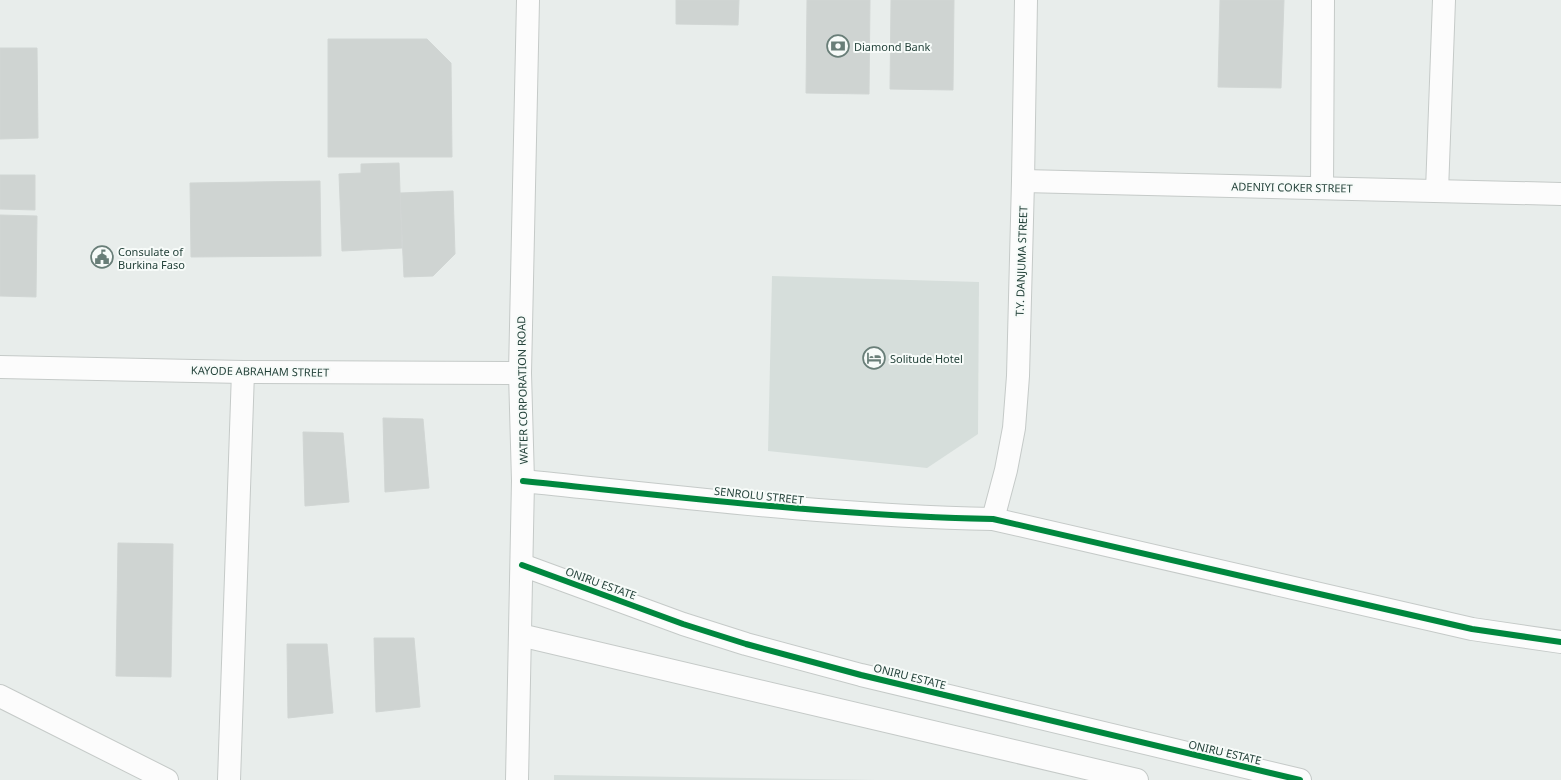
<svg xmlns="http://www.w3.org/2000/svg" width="1561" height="780" font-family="'Noto Sans',sans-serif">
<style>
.built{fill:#d6dedb}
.building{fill:#cfd4d2;stroke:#d1d6d4}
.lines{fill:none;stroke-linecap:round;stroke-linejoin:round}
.minor-casing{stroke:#c5cac8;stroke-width:24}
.minor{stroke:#fcfcfc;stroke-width:22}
.cycleway-casing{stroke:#f7fbf9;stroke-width:8}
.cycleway{stroke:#00873e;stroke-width:6}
.labels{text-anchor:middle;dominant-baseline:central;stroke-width:4;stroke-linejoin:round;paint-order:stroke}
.poi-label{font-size:11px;fill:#24423a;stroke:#f7fbf9;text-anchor:start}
.street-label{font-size:11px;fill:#24423a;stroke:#f7fbf9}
</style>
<rect width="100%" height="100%" fill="#e8edeb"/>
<!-- built -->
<g class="built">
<path d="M 772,276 L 979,282 L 978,434 L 927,468 L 768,451 Z"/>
<path d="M 554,775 L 876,780 L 554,780 Z"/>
</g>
<!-- building -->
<g class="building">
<path d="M 676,0 L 739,0 L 738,25 L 676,24 Z"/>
<path d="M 807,0 L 870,0 L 869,94 L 806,93 Z"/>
<path d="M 891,0 L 954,0 L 953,90 L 890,89 Z"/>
<path d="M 1220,0 L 1284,0 L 1281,88 L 1218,87 Z"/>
<path d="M 328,39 L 427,39 L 451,63 L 452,157 L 328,157 Z"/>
<path d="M 0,48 L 37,48 L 38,138 L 0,139 Z"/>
<path d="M 399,163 L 402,248 L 342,251 L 339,174 L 361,173 L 361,164 Z"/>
<path d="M 0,175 L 35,175 L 35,210 L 0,209 Z"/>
<path d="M 320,181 L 321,256 L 191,257 L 190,183 Z"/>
<path d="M 453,191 L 455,254 L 433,276 L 404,277 L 400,193 Z"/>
<path d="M 0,215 L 37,216 L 36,297 L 0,296 Z"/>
<path d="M 383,418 L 423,419 L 429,488 L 385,492 Z"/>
<path d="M 303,432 L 343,433 L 349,502 L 305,506 Z"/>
<path d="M 118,543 L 173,544 L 171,677 L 116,676 Z"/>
<path d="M 374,638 L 414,638 L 420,707 L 376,712 Z"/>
<path d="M 287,644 L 327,644 L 333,713 L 288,718 Z"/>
</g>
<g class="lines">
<!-- minor casing -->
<g class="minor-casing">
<g id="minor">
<path d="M 1023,181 L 1561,194"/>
<path d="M 1322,188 L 1323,0"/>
<path d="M 1437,191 L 1444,0"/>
<path d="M 0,367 L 243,372 L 520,373"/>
<path d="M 523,481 C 680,497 836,516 993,519 L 1472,629 L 1561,642"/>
<path d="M 993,519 L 1006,470 L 1014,428 L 1018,376 L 1023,181 L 1026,0"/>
<path d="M 522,565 L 683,624 L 746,644 L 861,675 L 1300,780"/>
<path d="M 520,635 L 1137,780"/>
<path d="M 0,696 L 167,780"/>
<path d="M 229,780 L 243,372"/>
<path d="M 517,780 L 523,481 L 520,373 L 528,0"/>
</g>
</g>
<!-- minor -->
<use href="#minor" class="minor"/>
<!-- cycleway casing -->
<g class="cycleway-casing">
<g id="cycleway">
<path d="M 523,481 C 680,497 836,516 993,519 L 1472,629 L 1561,642"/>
<path d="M 522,565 L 683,624 L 746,644 L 861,675 L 1300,780"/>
</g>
</g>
<!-- cycleway -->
<use href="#cycleway" class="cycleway"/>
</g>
<!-- icons -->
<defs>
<g id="bank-ring" transform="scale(1.15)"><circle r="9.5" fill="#f7fbf9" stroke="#697e78" stroke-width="1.5"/><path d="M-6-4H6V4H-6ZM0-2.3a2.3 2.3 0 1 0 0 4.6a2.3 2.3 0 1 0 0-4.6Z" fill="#697e78"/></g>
<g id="civic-ring" transform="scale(1.15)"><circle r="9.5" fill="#f7fbf9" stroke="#697e78" stroke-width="1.5"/><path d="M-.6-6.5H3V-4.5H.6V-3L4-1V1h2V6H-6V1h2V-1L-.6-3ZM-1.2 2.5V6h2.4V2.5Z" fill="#697e78"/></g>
<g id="hotel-ring" transform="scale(1.15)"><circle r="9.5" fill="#f7fbf9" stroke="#697e78" stroke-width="1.5"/><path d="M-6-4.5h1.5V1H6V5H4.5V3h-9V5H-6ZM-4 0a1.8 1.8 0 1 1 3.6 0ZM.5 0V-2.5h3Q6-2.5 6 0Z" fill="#697e78"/></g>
</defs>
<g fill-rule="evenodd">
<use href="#bank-ring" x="838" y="46"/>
<use href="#civic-ring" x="102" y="257"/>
<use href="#hotel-ring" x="874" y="358"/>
</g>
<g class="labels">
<!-- poi labels -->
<g class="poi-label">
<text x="854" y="46">Diamond Bank</text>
<text x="118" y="251">Consulate of<tspan x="118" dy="13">Burkina Faso</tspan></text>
<text x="890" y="358">Solitude Hotel</text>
</g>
<!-- street labels -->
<g class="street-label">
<text transform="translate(1292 187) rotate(1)">ADENIYI COKER STREET</text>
<text transform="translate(1021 261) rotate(-88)">T.Y. DANJUMA STREET</text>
<text transform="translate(260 371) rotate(1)">KAYODE ABRAHAM STREET</text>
<text transform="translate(522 390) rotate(-91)">WATER CORPORATION ROAD</text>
<text transform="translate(759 495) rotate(6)">SENROLU STREET</text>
<text transform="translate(601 583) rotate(20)">ONIRU ESTATE</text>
<text transform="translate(910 676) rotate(14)">ONIRU ESTATE</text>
<text transform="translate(1225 752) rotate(13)">ONIRU ESTATE</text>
</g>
</g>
</svg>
